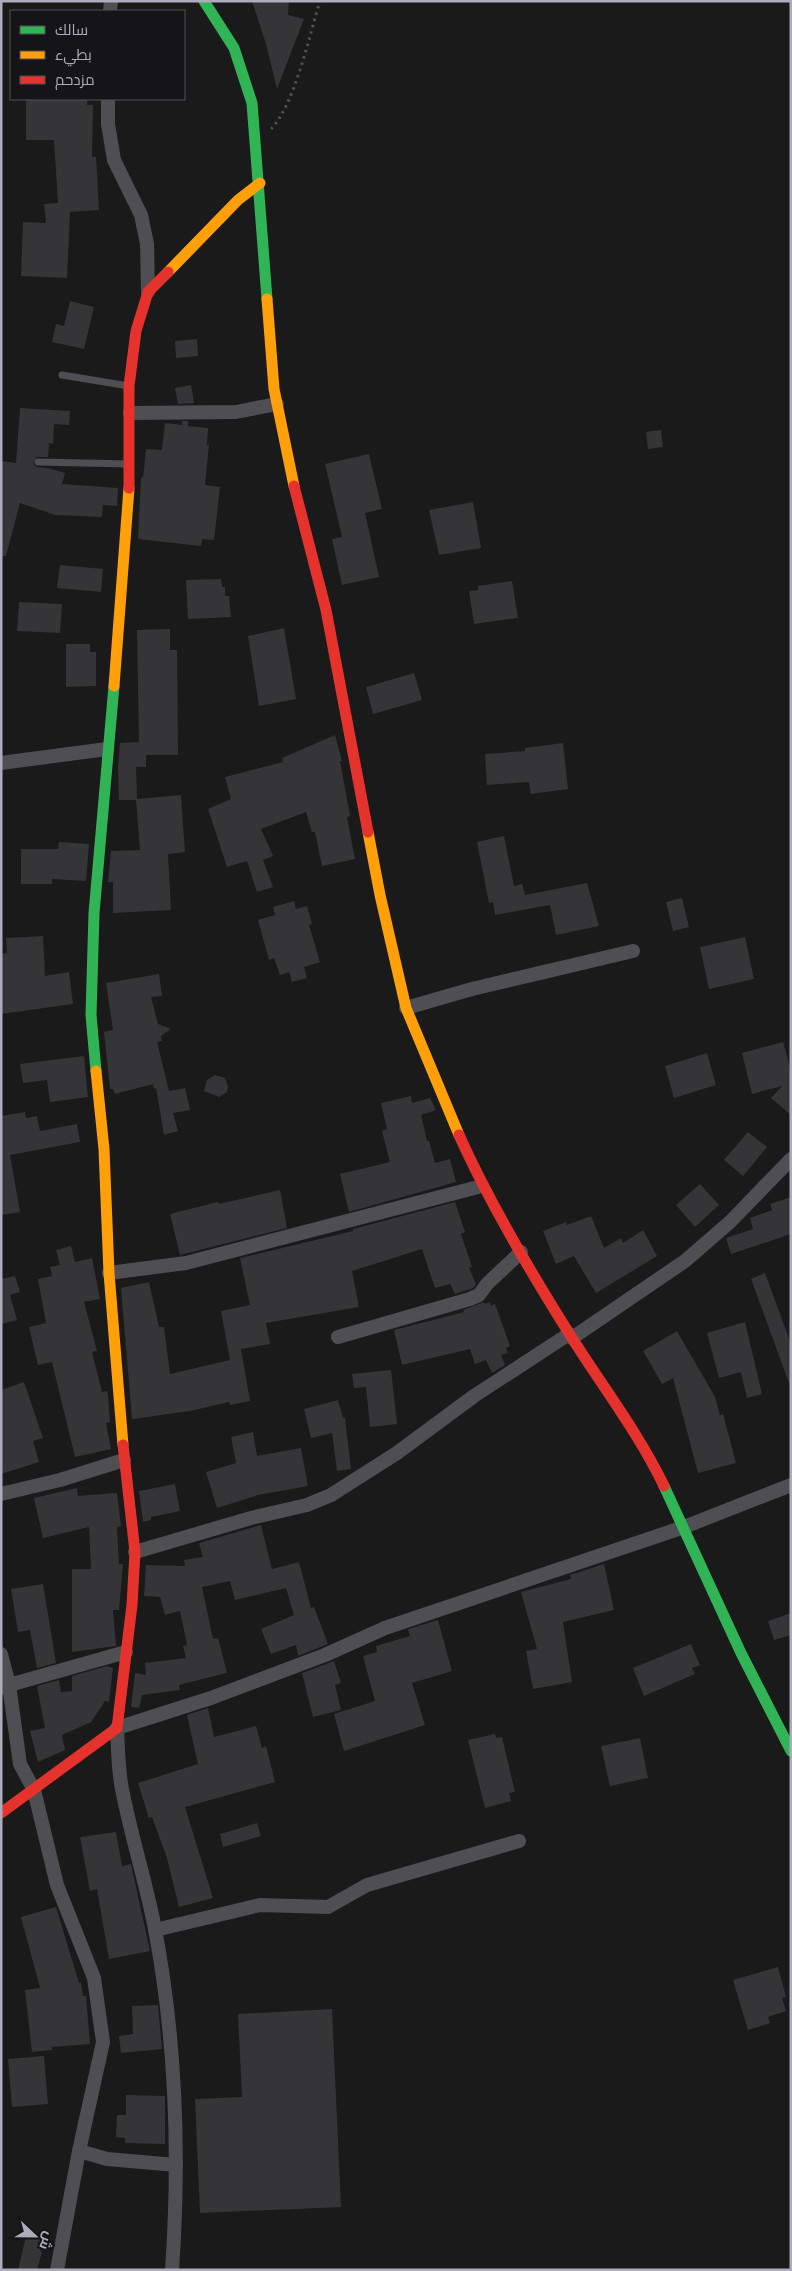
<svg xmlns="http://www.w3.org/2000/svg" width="792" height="2271" font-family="Raleway,Cairo,sans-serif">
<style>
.building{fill:#353436}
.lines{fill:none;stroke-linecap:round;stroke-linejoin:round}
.path{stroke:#505054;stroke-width:3;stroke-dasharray:2.5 4;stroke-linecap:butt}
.lane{stroke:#4e4e53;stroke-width:7}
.street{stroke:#4e4e53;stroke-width:14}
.fast{stroke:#30b455;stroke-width:11}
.slow{stroke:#ff9f0a;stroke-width:11}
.jam{stroke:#e5322d;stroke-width:11}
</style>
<rect width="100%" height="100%" fill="#1a1a1a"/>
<!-- building -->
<g class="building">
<path d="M 252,1 L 289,1 L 288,15 L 304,19 L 277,89 L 266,44 Z"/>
<path d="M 26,99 L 87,99 L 87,105 L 93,105 L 92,157 L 96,157 L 99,210 L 70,212 L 67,278 L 21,276 L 23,222 L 46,223 L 44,204 L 58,203 L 54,140 L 26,140 Z"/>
<path d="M 70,301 L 94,307 L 84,349 L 52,342 L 56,324 L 64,326 Z"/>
<path d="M 197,339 L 198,356 L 176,358 L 175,341 Z"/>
<path d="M 191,385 L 194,403 L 178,404 L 175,388 Z"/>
<path d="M 20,408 L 70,411 L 69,425 L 54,424 L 53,444 L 49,443 L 48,457 L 36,457 L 33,464 L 37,467 L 48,468 L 65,473 L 62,484 L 118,488 L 117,506 L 103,505 L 102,517 L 55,515 L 20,503 L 6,556 L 1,556 L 1,461 L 16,463 Z"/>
<path d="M 182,421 L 188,421 L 188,426 L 208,428 L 207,445 L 209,445 L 205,485 L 220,487 L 214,540 L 202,539 L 201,546 L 138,539 L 141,477 L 143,478 L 146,449 L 162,450 L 165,423 L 182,425 Z"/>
<path d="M 661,430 L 663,447 L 648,449 L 646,432 Z"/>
<path d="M 369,454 L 382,509 L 365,513 L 379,577 L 342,585 L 332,539 L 342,537 L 325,464 Z"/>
<path d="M 473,502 L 481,548 L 439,555 L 429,510 Z"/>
<path d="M 60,565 L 103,569 L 101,592 L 57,588 Z"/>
<path d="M 221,579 L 222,587 L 225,587 L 225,596 L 229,596 L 231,617 L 188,619 L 186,580 Z"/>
<path d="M 512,581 L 518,618 L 474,624 L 469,591 L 478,590 L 478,586 Z"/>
<path d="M 19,602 L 62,604 L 60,633 L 17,631 Z"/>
<path d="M 284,628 L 296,699 L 259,706 L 248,636 Z"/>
<path d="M 170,629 L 170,650 L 177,650 L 178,755 L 146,755 L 146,767 L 136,767 L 137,799 L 181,795 L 185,852 L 168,854 L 171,910 L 113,913 L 113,882 L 108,882 L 111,851 L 140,850 L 136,800 L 119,800 L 118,767 L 120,743 L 139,742 L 137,630 Z"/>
<path d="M 66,644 L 90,644 L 90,652 L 96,652 L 96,686 L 66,687 Z"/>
<path d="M 414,673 L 422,700 L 373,714 L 366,687 Z"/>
<path d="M 335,735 L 342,761 L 340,761 L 350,816 L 347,817 L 355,859 L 322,866 L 315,832 L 312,832 L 306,812 L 261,829 L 273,856 L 263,860 L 273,887 L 257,892 L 247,861 L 227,867 L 208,809 L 231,799 L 225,777 L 283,762 L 282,758 Z"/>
<path d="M 563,743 L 568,789 L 531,794 L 529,782 L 487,785 L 485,754 L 525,751 L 525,748 Z"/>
<path d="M 504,836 L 514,886 L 522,884 L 525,895 L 587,883 L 599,926 L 556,935 L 550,905 L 495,915 L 493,902 L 489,903 L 477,842 Z"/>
<path d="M 59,842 L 89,844 L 86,881 L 52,879 L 52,884 L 21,884 L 21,849 L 58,849 Z"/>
<path d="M 682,898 L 689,927 L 673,931 L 666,902 Z"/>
<path d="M 294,901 L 296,909 L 307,906 L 312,924 L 309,925 L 320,962 L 304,967 L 307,978 L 292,982 L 289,972 L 280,975 L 274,958 L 269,960 L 258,920 L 275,915 L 273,907 Z"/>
<path d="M 43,936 L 45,976 L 69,972 L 73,1004 L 1,1014 L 1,954 L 7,953 L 6,938 Z"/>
<path d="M 745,937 L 754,979 L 709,989 L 700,947 Z"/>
<path d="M 159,974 L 162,996 L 151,997 L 158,1024 L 171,1029 L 161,1036 L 162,1041 L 157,1042 L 169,1091 L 185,1088 L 190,1110 L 173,1113 L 178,1131 L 164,1135 L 156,1088 L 154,1089 L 153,1084 L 115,1094 L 113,1089 L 110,1089 L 104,1032 L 113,1030 L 106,983 Z"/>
<path d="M 783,1042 L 791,1071 L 791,1115 L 771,1098 L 782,1086 L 752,1094 L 742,1053 Z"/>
<path d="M 707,1053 L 716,1085 L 674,1098 L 665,1066 Z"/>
<path d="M 84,1056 L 88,1097 L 50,1102 L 47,1080 L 23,1083 L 20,1064 Z"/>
<path d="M 215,1075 L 225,1078 L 228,1087 L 227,1092 L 219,1097 L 204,1091 L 207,1080 Z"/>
<path d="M 411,1096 L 412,1103 L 430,1098 L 436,1110 L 421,1115 L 427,1141 L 429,1141 L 435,1163 L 450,1159 L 456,1182 L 349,1212 L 340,1174 L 390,1162 L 382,1131 L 387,1129 L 381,1103 Z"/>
<path d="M 25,1112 L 26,1118 L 37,1116 L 40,1131 L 77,1124 L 80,1142 L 10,1155 L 20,1212 L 1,1215 L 1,1116 Z"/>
<path d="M 748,1132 L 767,1147 L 743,1176 L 724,1160 Z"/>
<path d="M 700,1184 L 719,1205 L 695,1227 L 676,1205 Z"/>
<path d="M 280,1190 L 287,1228 L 180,1255 L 170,1214 L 218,1202 L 219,1204 Z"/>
<path d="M 791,1197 L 791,1234 L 731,1254 L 726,1238 L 753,1229 L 750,1218 L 772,1210 L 770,1204 Z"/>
<path d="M 455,1202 L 465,1232 L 461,1234 L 472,1267 L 469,1268 L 476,1284 L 473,1288 L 455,1294 L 450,1284 L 435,1288 L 422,1249 L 352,1271 L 359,1307 L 266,1323 L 270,1344 L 241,1349 L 250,1401 L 230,1405 L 229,1402 L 190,1411 L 132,1419 L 121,1288 L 149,1282 L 159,1327 L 164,1327 L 170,1374 L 230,1360 L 221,1311 L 250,1305 L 240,1258 L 353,1231 L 353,1229 Z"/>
<path d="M 591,1216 L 604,1248 L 621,1238 L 623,1243 L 643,1230 L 657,1256 L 596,1293 L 574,1256 L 556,1264 L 543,1231 L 566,1222 L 567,1225 Z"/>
<path d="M 71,1246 L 75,1262 L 92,1258 L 100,1299 L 84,1302 L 97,1351 L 92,1352 L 102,1392 L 107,1391 L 108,1395 L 110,1422 L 106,1423 L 111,1449 L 75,1457 L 52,1362 L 38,1365 L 29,1327 L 46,1323 L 38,1279 L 52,1276 L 50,1267 L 60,1265 L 56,1250 Z"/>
<path d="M 765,1273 L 791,1344 L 791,1383 L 789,1383 L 751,1279 Z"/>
<path d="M 15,1276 L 20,1292 L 10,1295 L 17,1320 L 1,1324 L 1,1279 Z"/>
<path d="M 484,1302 L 485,1304 L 490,1302 L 491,1306 L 495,1304 L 510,1346 L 506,1348 L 508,1353 L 501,1355 L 505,1365 L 492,1373 L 486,1360 L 475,1364 L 470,1349 L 402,1365 L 394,1330 L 464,1312 L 463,1310 Z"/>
<path d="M 745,1322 L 762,1394 L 747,1398 L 741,1372 L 719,1378 L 707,1333 Z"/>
<path d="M 677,1331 L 715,1397 L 720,1415 L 723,1414 L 736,1463 L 698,1473 L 673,1378 L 662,1384 L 643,1351 Z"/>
<path d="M 391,1370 L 397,1424 L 370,1427 L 366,1387 L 354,1388 L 352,1374 Z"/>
<path d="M 24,1382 L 43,1438 L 33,1441 L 39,1462 L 1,1474 L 1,1390 Z"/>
<path d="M 338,1400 L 343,1418 L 345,1418 L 351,1469 L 337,1471 L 332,1433 L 311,1438 L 304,1409 Z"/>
<path d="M 253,1432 L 257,1456 L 301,1448 L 308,1486 L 258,1495 L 217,1508 L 206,1472 L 236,1463 L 231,1437 Z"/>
<path d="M 175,1484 L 180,1511 L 151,1517 L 151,1520 L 143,1522 L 139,1491 Z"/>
<path d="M 77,1488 L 78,1496 L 117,1493 L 121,1526 L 117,1527 L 119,1564 L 123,1564 L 119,1610 L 113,1610 L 116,1646 L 72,1652 L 72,1569 L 91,1569 L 89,1527 L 43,1538 L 34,1498 Z"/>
<path d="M 261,1525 L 272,1569 L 299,1562 L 311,1608 L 314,1607 L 328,1644 L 298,1656 L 296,1645 L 271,1654 L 261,1629 L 294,1615 L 286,1588 L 235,1600 L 230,1581 L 202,1587 L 213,1639 L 218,1638 L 227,1673 L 179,1685 L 180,1690 L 142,1695 L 139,1708 L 131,1707 L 135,1673 L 146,1675 L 145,1663 L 186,1658 L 183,1646 L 187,1645 L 180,1611 L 165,1615 L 160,1597 L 144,1596 L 146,1565 L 185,1566 L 184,1560 L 203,1557 L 199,1543 Z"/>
<path d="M 604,1564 L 614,1610 L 563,1622 L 572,1682 L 533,1689 L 526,1651 L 537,1649 L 521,1592 L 571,1579 L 570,1575 Z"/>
<path d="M 43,1584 L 56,1663 L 37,1668 L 30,1630 L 18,1632 L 11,1589 Z"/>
<path d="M 791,1613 L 791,1635 L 774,1640 L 768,1621 Z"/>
<path d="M 438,1620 L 452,1671 L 412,1683 L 425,1725 L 344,1751 L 334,1714 L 375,1701 L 363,1656 L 377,1652 L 376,1646 L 410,1636 L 408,1629 Z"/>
<path d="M 691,1644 L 700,1665 L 692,1668 L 695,1674 L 644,1696 L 633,1668 Z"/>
<path d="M 334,1661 L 341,1683 L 335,1685 L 341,1710 L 313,1717 L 302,1673 Z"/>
<path d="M 107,1666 L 113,1668 L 109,1702 L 105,1701 L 91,1722 L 62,1735 L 65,1750 L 38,1762 L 30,1731 L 45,1728 L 37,1686 L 59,1680 L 61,1692 L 72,1691 L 72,1676 Z"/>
<path d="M 208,1708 L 214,1737 L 256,1726 L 262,1748 L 266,1746 L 275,1782 L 185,1807 L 213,1898 L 179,1907 L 167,1858 L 152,1817 L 149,1818 L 138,1783 L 198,1764 L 187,1715 Z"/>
<path d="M 495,1734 L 496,1738 L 502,1737 L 515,1792 L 509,1793 L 511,1801 L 485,1808 L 468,1740 Z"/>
<path d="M 640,1738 L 648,1778 L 610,1786 L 601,1746 Z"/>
<path d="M 257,1823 L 261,1836 L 223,1847 L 220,1834 Z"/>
<path d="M 116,1832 L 122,1866 L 131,1864 L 150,1951 L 109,1959 L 97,1889 L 90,1891 L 80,1837 Z"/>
<path d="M 56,1907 L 79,1983 L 81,1983 L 83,1996 L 86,1996 L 90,2044 L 52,2047 L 52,2050 L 32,2052 L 25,1990 L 40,1988 L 21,1917 Z"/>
<path d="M 778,1967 L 786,1997 L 782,1998 L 786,2011 L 768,2017 L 770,2023 L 748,2030 L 733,1980 Z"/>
<path d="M 158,2005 L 162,2049 L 121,2053 L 119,2036 L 133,2034 L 132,2006 Z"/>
<path d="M 332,2009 L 341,2207 L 200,2213 L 195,2099 L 242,2097 L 238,2014 Z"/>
<path d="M 44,2056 L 48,2104 L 12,2107 L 8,2059 Z"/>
<path d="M 126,2095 L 165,2096 L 165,2144 L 125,2143 L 125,2138 L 116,2137 L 117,2115 L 126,2115 Z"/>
<path d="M 27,2232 L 46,2237 L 37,2270 L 18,2270 Z"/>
</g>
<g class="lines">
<!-- path -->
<path class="path" d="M 271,129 C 295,104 309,36 320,1"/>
<!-- lane -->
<g class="lane">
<path d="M 62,375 L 129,386"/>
<path d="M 38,462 L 130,464"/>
</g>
<!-- street -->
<g class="street">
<path d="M 110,11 L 111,1"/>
<path d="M 108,99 L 108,124 L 114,160 L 141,215 L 147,244 L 148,292"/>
<path d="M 130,413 L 236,412 L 277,404"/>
<path d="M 1,763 L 107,749"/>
<path d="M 406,1008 L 472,989 L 633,951"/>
<path d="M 109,1273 L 186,1263 L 482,1186"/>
<path d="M 338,1337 L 470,1299 L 479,1295 L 487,1284 L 521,1252"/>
<path d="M 572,1338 L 685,1261 L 730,1222 L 791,1159"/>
<path d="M 1,1494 L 60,1480 L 124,1460"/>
<path d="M 135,1552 L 251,1518 L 307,1505 L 331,1495 L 397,1453 L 474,1396 L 569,1334"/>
<path d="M 1,1654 L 9,1685 L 20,1764 L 34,1790 L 57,1885 L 94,1978 L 103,2042 L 79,2151 L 57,2270"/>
<path d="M 2,1687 L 126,1652"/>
<path d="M 155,1930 L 260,1905 L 328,1907 L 367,1885 L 519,1841"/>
<path d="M 79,2151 L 107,2159 L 176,2165"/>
<path d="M 172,2270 C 180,2156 176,2041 155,1929 C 146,1882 131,1836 122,1789 C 118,1769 118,1748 117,1728 L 211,1698 L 325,1655 L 385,1628 L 684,1527 L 791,1485"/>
</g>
<!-- fast -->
<g class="fast">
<path d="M 204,1 L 234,48 L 252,103 L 267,299"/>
<path d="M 96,1071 L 91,1015 L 94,913 L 114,686"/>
<path d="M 664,1486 L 741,1653 L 791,1751"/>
</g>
<!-- slow -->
<g class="slow">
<path d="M 168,272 L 238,200 L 260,183"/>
<path d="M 267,299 L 274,389 L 294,486"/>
<path d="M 114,686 L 129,488"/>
<path d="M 368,832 L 380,895 L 406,1008 L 459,1135"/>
<path d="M 96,1071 L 104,1149 L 109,1273 L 123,1445"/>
</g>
<!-- jam -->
<g class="jam">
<path d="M 294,486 L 326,610 L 368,832"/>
<path d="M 129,488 L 129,386 L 136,331 L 148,292 L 168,272"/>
<path d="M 459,1135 C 491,1206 531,1273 572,1338 C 603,1387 639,1434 664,1486"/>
<path d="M 1,1813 L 117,1728 L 132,1605 L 135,1552 L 123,1445"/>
</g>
</g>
<!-- border -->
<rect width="792" height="2271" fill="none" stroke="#acacba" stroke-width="5"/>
<!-- legend -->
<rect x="10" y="10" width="175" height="90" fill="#151416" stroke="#515158"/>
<rect x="20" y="26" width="25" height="8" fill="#30b455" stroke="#515158"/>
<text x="55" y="35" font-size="15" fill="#acacba">سالك</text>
<rect x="20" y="51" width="25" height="8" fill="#ff9f0a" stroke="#515158"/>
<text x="55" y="60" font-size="15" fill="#acacba">بطيء</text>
<rect x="20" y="76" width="25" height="8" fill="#e5322d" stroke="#515158"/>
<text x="55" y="85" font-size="15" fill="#acacba">مزدحم</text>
<!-- north arrow -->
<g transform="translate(35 2236) rotate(112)" stroke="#151416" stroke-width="4" paint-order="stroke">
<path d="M0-4L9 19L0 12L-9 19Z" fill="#acacba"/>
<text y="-8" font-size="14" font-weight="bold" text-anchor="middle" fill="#acacba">ش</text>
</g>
</svg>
